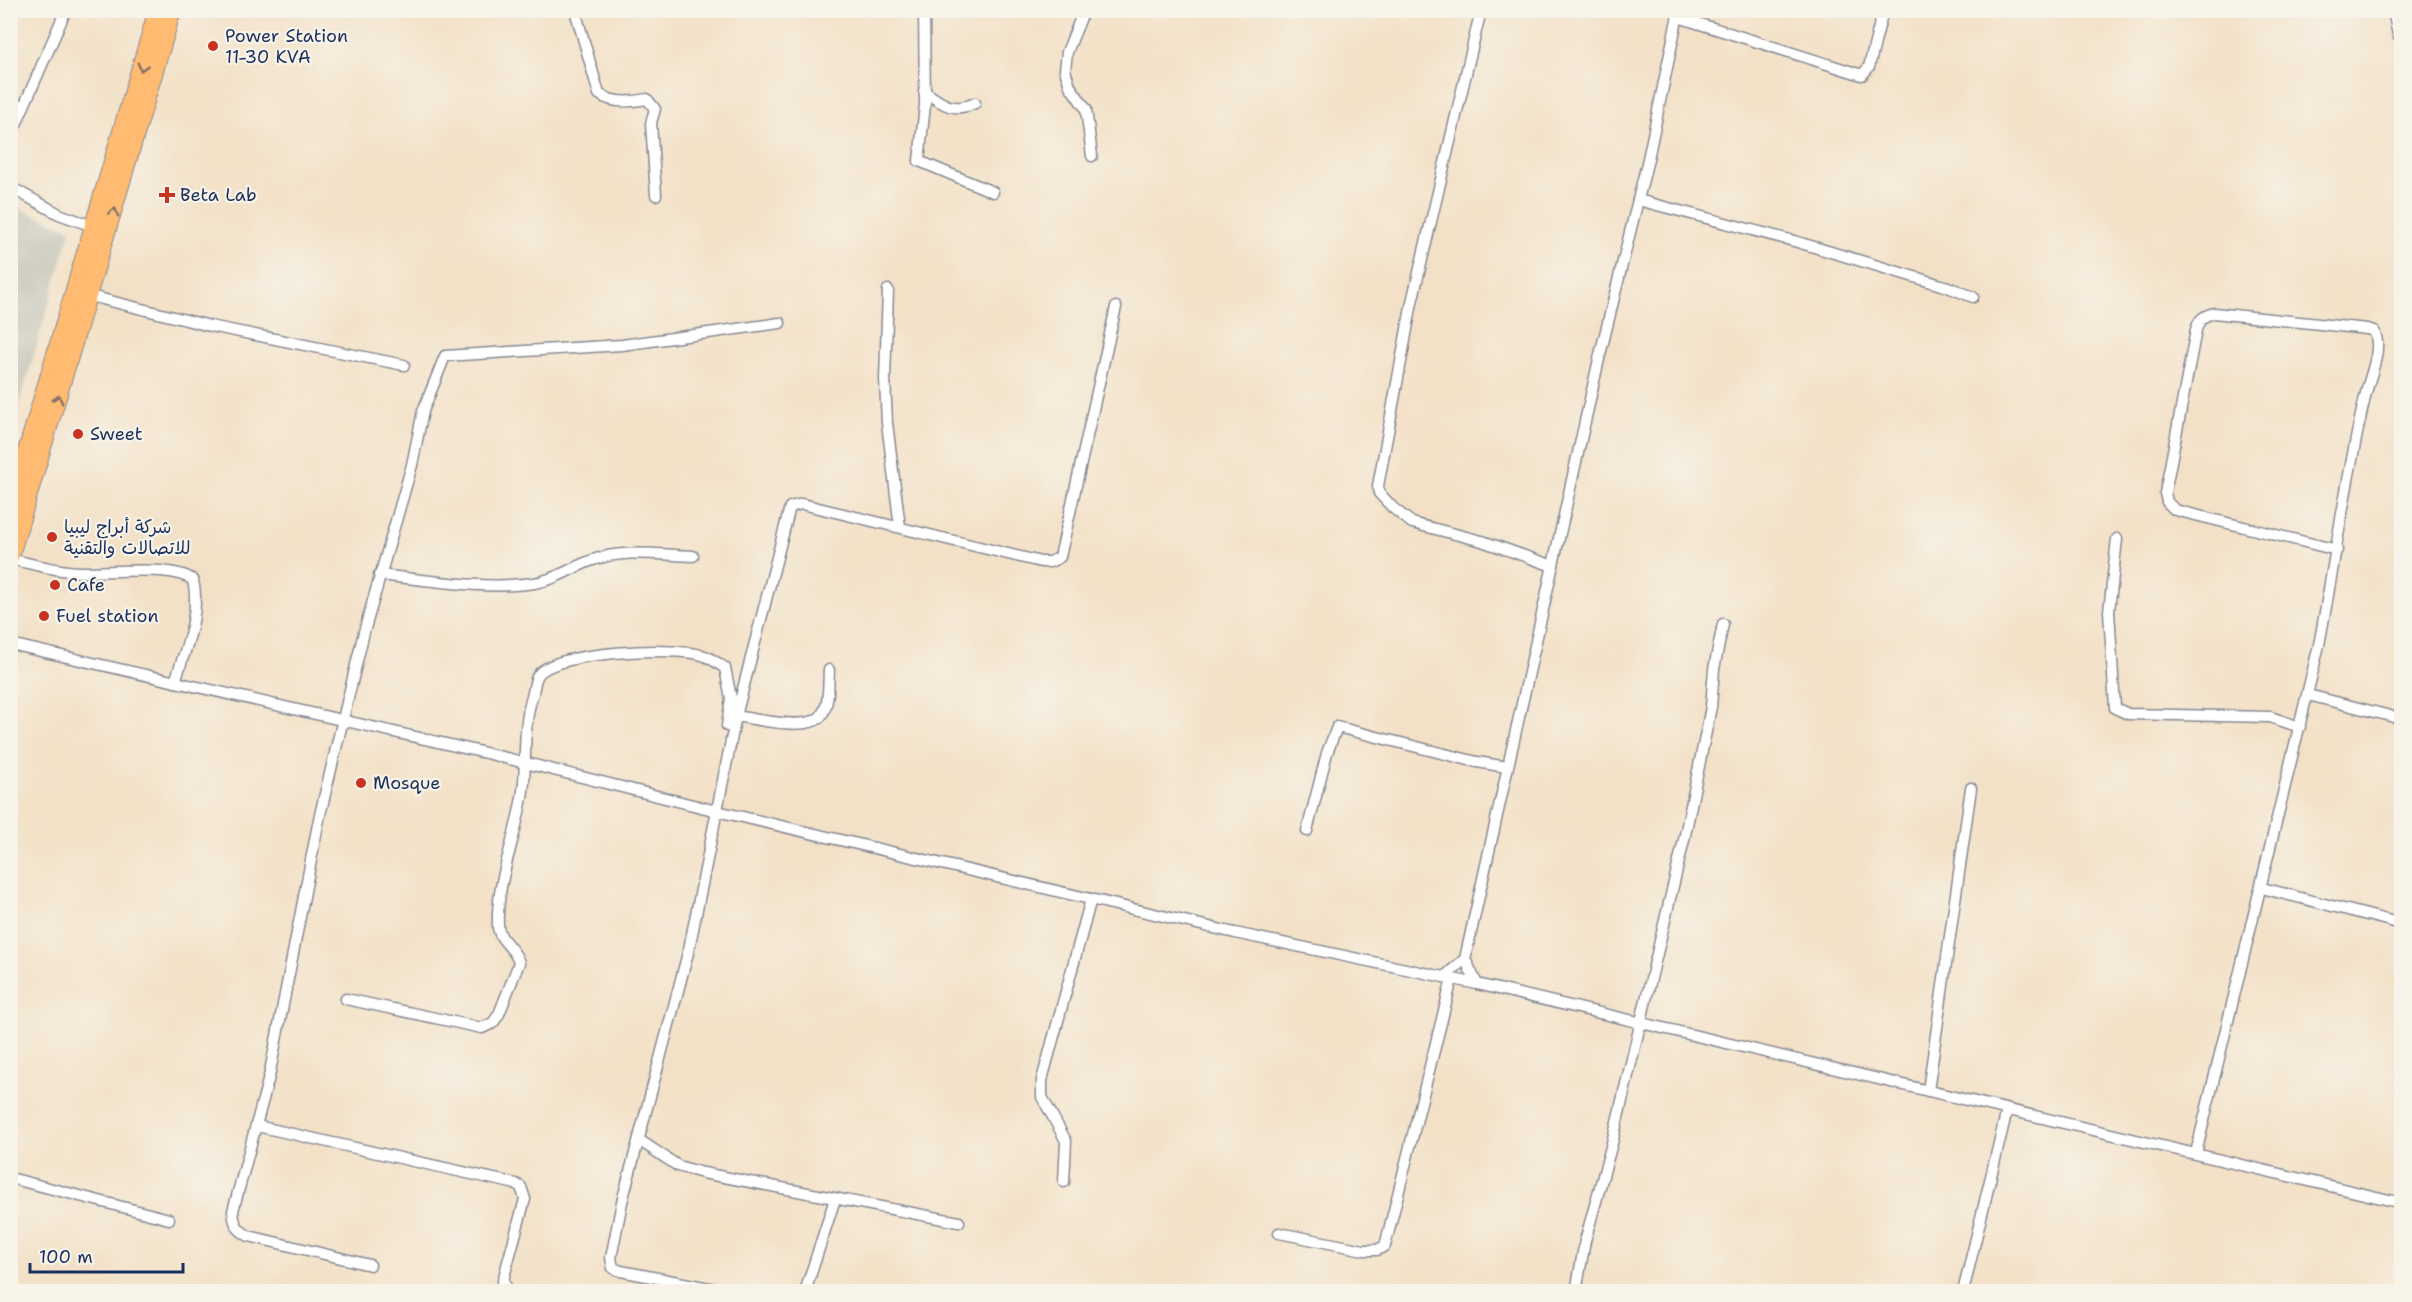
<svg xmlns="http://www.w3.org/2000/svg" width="2412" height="1302" font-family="'Shantell Sans','Playpen Sans Arabic',sans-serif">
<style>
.industrial{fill:#c5c5b8}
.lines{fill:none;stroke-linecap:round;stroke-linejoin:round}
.street-casing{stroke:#878892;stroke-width:13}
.highway-casing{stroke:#878892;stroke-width:20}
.street{stroke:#fff;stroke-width:10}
.highway{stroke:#ffbb71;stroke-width:18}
.oneway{stroke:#826e67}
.poi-dot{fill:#c8321e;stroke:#f7f3e8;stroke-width:2}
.labels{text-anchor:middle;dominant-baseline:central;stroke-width:4.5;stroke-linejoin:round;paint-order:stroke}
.poi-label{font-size:18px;fill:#1b2f5e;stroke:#f7f3e8;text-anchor:start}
</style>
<rect width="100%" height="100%" fill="#f7f3e8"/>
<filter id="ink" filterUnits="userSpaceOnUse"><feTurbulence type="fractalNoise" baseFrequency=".0167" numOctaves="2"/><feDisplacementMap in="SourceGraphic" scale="12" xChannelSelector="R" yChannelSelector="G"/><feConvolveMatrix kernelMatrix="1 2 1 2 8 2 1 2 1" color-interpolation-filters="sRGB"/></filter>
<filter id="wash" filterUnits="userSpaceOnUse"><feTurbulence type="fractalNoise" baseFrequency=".008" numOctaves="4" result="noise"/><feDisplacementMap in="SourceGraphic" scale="24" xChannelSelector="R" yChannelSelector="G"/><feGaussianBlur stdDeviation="1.35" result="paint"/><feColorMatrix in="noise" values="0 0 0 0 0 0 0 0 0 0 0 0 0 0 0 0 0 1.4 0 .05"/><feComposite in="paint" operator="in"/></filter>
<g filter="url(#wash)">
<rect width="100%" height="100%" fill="#f3e1c7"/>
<!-- industrial -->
<path class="industrial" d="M 11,205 L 71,230 L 11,431 Z"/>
</g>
<g filter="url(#ink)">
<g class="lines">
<!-- street casing -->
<g class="street-casing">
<g id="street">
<path d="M 575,10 L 599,94 C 612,104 632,102 647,99 L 655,109 L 651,123 L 656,195"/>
<path d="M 924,10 L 925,105 L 919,161 L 993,192"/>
<path d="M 1084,10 L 1067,52 L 1065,70 L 1070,86 L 1086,109 L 1092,156"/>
<path d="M 1481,10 L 1412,302 L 1378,486 L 1379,493 L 1393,508 L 1412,523 L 1482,541 L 1553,566"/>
<path d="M 2393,10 L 2398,35"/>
<path d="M 1678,17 L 1862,75 L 1869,67 L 1883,10"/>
<path d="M 924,91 C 942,104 953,113 975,103"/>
<path d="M 10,138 L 66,10"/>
<path d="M 10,187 L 59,214 L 95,227"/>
<path d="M 1638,200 L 1794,241 L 1948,287 L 1973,297"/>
<path d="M 888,290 L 885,379 L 887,423 L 900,527"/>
<path d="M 82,294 L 210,326 L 404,365"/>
<path d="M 2117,539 L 2109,611 L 2115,708 L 2128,714 L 2270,717 L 2300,727"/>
<path d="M 10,559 C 33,564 56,571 79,572 C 108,573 171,564 193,580 C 201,615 185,649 175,682"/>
<path d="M 379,575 C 429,580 484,590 534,583 C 556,580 572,567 593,560 C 624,549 661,555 693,556"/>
<path d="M 10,644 L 490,754 L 717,811 L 1235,933 L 1477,984 L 2402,1203"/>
<path d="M 2308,695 L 2402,719"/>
<path d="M 736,716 C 754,719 807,731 820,717 C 830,706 828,684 829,670"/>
<path d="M 1307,831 L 1327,753 L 1337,727 L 1477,762 L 1507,767"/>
<path d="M 2262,888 L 2402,924"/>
<path d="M 1444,977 L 1465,959"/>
<path d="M 1477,984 L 1465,959 L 1599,359 L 1648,159 L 1679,10"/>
<path d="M 346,999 L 482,1028 L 493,1023 L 499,1014 L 519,963 C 516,948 498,941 498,925 C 496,877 520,830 524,782 C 526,750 523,725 533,693 C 534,688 535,679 538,675 C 555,651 678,646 705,656 C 712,659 719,664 725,668 L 731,698 L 727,726"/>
<path d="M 1928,1091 L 1971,788"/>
<path d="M 257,1126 L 516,1184 L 521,1187 L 525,1199 L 505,1273 L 503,1281 L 509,1292"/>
<path d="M 639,1140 L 678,1166 L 703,1173 L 959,1222"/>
<path d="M 2196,1153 L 2319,645 C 2335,561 2346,476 2366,393 C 2370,375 2383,349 2374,331 L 2367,329 L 2214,313 C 2202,316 2199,320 2196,330 L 2165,493 L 2167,502 L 2175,510 L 2337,550"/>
<path d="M 10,1178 L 169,1219"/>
<path d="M 1064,1182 L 1066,1141 L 1042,1097 L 1042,1080 L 1091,899"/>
<path d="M 1279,1233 L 1364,1250 L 1377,1250 L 1385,1246 L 1452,979"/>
<path d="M 370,1265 L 249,1236 C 237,1230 234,1224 233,1211 L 269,1077 L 319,819 L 364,632 L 412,465 L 423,411 L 445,356 L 622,345 L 780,323"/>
<path d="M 730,1292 L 621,1271 L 613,1268 L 611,1258 L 622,1202 L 689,949 L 736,716 L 790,507 L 802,504 L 1041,562 L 1050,562 L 1060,557 L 1116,307"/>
<path d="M 805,1292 L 835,1199"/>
<path d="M 1576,1292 L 1585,1241 L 1611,1147 L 1684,840 L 1711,707 L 1714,669 L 1723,624"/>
<path d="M 1963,1292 L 2007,1110"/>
</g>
</g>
<!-- highway casing -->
<g class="highway-casing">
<g id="highway">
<path d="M 10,509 L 158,10"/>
<path d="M 10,555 L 172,10"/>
</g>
</g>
<!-- street -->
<use href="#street" class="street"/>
<!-- highway -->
<use href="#highway" class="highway"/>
</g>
<!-- one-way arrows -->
<defs><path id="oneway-chevron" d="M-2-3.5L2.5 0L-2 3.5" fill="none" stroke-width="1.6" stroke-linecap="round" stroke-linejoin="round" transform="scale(1.5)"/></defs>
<g class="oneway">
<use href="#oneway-chevron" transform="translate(142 67) rotate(106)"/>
<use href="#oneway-chevron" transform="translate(114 212) rotate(-74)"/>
<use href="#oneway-chevron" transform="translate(58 399) rotate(-73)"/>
</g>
</g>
<!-- markers -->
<g class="poi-dot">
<circle cx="213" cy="46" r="6"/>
<path d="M164 186h6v6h6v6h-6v6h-6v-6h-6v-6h6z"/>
<circle cx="78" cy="434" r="6"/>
<circle cx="52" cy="537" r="6"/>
<circle cx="55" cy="585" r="6"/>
<circle cx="44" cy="616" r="6"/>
<circle cx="361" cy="783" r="6"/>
</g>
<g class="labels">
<!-- poi labels -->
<g class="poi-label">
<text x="225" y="36">Power Station<tspan x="225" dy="21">11-30 KVA</tspan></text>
<text x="180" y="195">Beta Lab</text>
<text x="90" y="434">Sweet</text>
<text x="64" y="527">شركة أبراج ليبيا<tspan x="64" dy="21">للاتصالات والتقنية</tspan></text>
<text x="67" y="585">Cafe</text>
<text x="56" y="616">Fuel station</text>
<text x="373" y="783">Mosque</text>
</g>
</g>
<!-- margin -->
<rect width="2412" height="1302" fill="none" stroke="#f7f3e8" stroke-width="36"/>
<!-- scale -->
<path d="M30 1263v9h153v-9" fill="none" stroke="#1b2f5e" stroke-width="3"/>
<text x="39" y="1263" font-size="18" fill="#1b2f5e" stroke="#f7f3e8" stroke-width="4.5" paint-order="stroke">100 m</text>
</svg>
